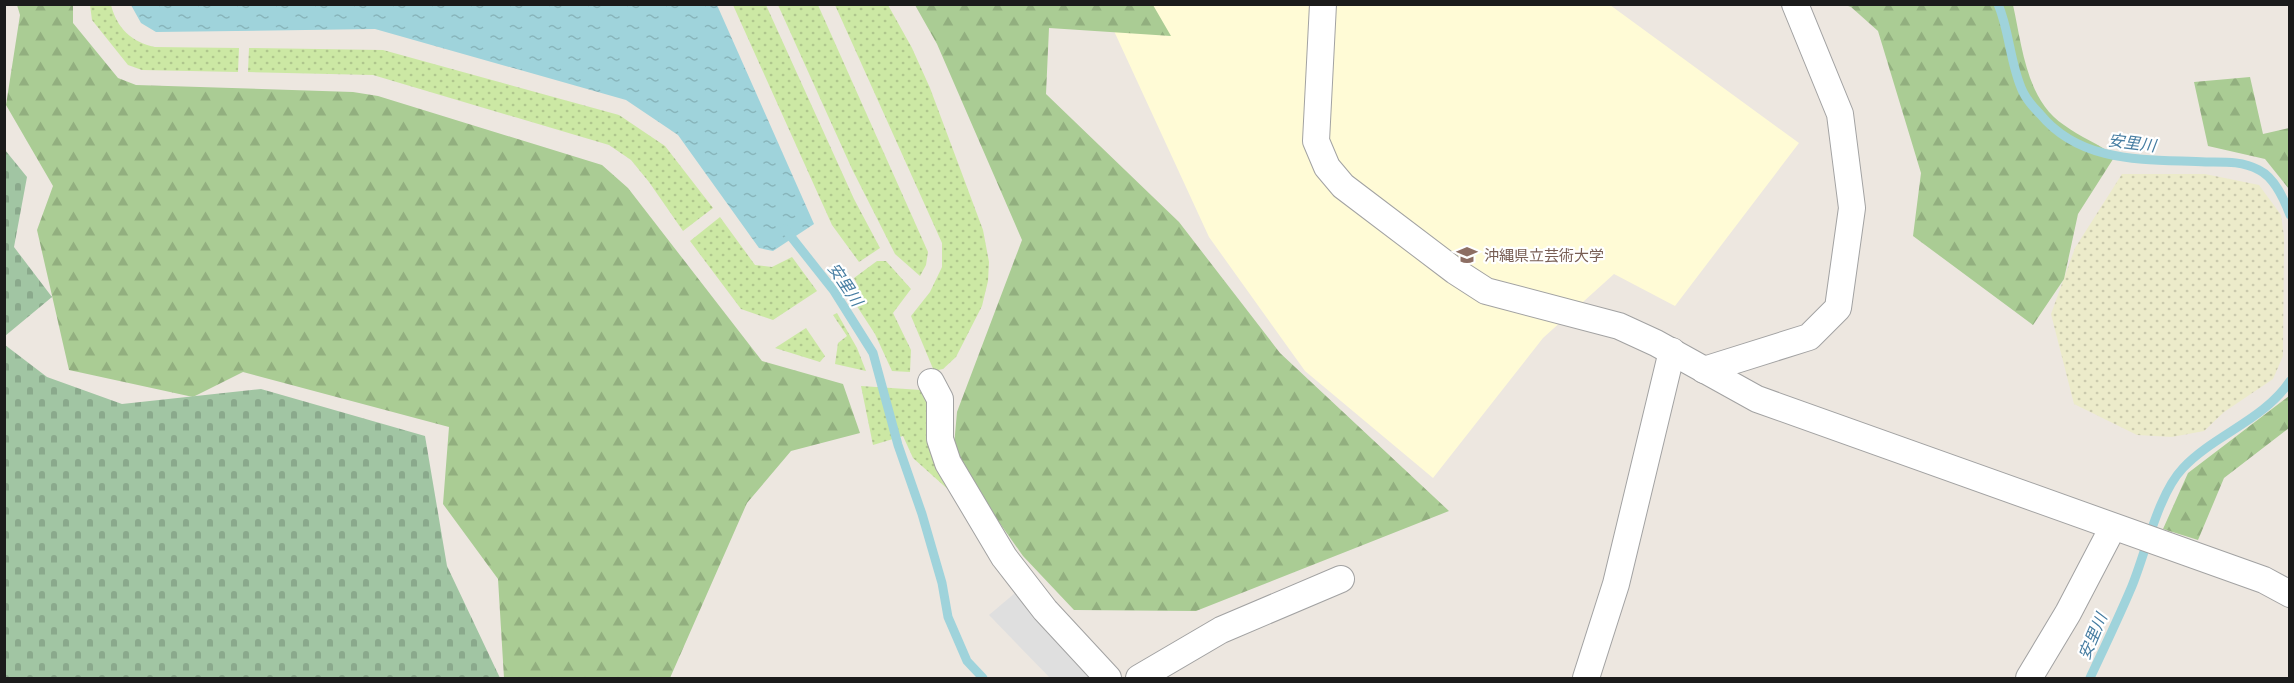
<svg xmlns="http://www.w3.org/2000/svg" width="2294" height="683" font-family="Lato,'Noto Sans JP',sans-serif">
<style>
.education{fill:#fffbd6}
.farmland{fill:url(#farmland-dots)}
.grass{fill:url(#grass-dots)}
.forest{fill:url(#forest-firs)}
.cemetery{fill:url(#cemetery-stones)}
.parking{fill:#dfdfdf}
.water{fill:url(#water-ripples)}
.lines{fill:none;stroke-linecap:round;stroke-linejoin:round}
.stream{stroke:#9fd3db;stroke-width:9}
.street-casing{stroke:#a2a2a2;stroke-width:28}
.street{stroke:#fff;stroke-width:26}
.labels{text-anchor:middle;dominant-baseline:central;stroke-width:4.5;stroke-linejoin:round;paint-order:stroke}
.education-label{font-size:15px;fill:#785e54;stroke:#fff;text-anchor:start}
.water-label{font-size:16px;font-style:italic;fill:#457ca1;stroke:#fff}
</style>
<defs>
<pattern id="farmland-dots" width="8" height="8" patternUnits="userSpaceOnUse" patternTransform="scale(1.5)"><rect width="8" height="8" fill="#ecebca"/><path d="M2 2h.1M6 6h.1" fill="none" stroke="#cac9ad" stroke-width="1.8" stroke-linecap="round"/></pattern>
<pattern id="grass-dots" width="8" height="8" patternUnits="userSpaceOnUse" patternTransform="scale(1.5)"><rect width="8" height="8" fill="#cce8a4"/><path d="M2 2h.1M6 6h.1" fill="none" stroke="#afc68d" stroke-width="1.8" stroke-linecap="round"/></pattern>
<pattern id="forest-firs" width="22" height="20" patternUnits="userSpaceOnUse" patternTransform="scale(1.5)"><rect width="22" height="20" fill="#aacc94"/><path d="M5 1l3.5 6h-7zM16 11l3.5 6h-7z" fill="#92af7f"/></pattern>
<pattern id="cemetery-stones" width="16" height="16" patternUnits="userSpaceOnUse" patternTransform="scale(1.5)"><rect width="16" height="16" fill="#a1c5a3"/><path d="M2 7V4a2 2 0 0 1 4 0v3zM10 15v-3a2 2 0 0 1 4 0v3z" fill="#8aa98c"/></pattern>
<pattern id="water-ripples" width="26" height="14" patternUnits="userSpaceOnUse" patternTransform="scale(1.5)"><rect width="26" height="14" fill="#9fd3db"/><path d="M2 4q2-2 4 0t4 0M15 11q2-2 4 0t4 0" fill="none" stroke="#88b5bb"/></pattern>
</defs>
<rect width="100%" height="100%" fill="#ede7e0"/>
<!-- education -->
<path class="education" d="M 1102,5 L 1610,5 L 1799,143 L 1675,306 L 1614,274 L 1543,338 L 1433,478 L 1305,371 L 1209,237 Z"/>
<!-- farmland -->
<path class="farmland" d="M 2122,174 L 2205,174 L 2259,185 L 2281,215 L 2284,236 L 2283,356 L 2273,379 L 2224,412 L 2204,431 L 2172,437 L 2137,435 L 2074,404 L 2051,314 L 2075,248 Z"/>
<!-- grass -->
<g class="grass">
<path d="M 90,5 L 111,5 C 117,28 131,42 155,47 L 239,48 L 238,72 L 142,70 L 128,65 L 92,20 Z"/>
<path d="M 733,5 L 766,5 L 854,199 L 880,248 L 859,262 L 832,225 Z"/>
<path d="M 778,5 L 818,5 L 928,252 L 926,265 L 920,276 L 895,254 L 852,169 Z"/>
<path d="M 835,5 L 888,5 L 912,48 L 930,88 L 983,230 L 989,262 L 988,281 L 982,306 L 956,357 L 943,369 L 934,371 L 911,316 L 930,292 L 942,267 L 942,243 Z"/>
<path d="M 249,48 L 383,50 L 619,115 L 665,146 L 713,208 L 683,231 L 649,182 L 631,160 L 609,145 L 373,75 L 248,72 Z"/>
<path d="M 720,217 L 755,265 L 772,267 L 792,257 L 817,291 L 773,320 L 741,309 L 690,241 Z"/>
<path d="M 877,261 L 886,261 L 911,289 L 893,313 L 911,350 L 910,372 L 892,371 L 875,334 L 849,294 L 859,288 L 854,278 Z"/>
<path d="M 837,313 L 857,348 L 866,371 L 835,364 L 838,343 L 847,336 L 833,315 Z"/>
<path d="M 806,328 L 825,356 L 820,362 L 775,348 Z"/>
<path d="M 861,386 L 921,390 L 931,398 L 952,493 L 913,458 L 903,436 L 873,445 Z"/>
</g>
<!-- forest -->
<g class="forest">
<path d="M 17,5 L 73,5 L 73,23 L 118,78 L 136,85 L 353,92 L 378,96 L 602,165 L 628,188 L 762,361 L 843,384 L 860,433 L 791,451 L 747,503 L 670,678 L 504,678 L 498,579 L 443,504 L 449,427 L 243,372 L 193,397 L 69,370 L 37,230 L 53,186 L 6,105 L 20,15 Z"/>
<path d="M 915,5 L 1153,5 L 1171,36 L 1049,28 L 1046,94 L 1179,222 L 1280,353 L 1449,511 L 1196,611 L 1074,610 L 1023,556 L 953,457 L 957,412 L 1022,240 L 937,44 Z"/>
<path d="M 1845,5 L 2013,5 C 2022,45 2026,100 2064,125 C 2080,137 2099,144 2115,156 L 2078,214 L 2064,279 L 2033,325 L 1913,236 L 1921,173 L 1878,31 L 1851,7 Z"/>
<path d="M 2250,77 L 2263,134 L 2289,128 L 2289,189 L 2265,159 L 2208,146 L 2194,82 Z"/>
<path d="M 2289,396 L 2289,428 L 2224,478 L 2198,540 L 2163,529 L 2188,473 Z"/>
</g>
<!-- cemetery -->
<g class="cemetery">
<path d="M 5,150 L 27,177 L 14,247 L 52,297 L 5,336 Z"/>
<path d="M 5,345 L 47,377 L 122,404 L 261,389 L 425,436 L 447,566 L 500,678 L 5,678 Z"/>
</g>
<!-- parking -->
<path class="parking" d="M 1021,588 L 1100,678 L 1050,678 L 989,615 Z"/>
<!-- water -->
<path class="water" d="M 131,5 L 717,5 L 814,224 L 773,251 L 759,248 L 678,135 L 626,100 L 375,29 L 156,32 L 141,23 Z"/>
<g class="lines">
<!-- stream -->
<g class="stream">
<path d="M 1998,4 C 2010,32 2010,65 2023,92 C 2027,100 2034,108 2040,114 C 2082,165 2147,159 2206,162 C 2225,162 2242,161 2259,170 C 2275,178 2284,199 2290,215"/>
<path d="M 785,229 L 834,291 L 873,353 L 898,445 L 922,514 L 942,583 L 948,617 L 967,661 L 983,678"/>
<path d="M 2090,678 C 2104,648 2119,617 2132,586 C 2146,552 2158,494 2183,468 C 2214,435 2264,420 2290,381"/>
</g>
<!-- street casing -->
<g class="street-casing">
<g id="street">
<path d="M 1323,4 L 1316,141 L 1327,167 L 1343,186 L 1455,271 L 1486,291 L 1619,326 L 1656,343 L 1757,399 L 2264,580 L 2290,594"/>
<path d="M 1704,370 L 1809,337 L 1838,308 L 1852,208 L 1840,114 L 1795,4"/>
<path d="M 931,382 L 940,399 L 940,439 L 948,463 L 1004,557 L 1045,610 L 1108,678"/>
<path d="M 1139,678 L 1221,630 L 1341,579"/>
<path d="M 1586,678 L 1616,584 L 1672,351"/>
<path d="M 2029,678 L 2068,613 L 2113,527"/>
</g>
</g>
<!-- street -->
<use href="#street" class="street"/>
</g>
<!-- icons -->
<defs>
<g id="school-bare" transform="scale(1.62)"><path d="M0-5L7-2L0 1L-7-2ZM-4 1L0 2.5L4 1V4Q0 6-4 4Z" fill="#8d6e63" stroke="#fff" stroke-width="2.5" paint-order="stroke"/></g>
</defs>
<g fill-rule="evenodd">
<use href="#school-bare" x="1467" y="255"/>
</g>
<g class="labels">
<!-- education labels -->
<g class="education-label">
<text x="1484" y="255">沖縄県立芸術大学</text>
</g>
<!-- water labels -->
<g class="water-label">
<text transform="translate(2132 142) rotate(7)">安里川</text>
<text transform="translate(846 284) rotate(56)">安里川</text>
<text transform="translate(2092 636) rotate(-67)">安里川</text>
</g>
</g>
<!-- border -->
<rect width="2294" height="683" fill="none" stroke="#1b1b1b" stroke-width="12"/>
</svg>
